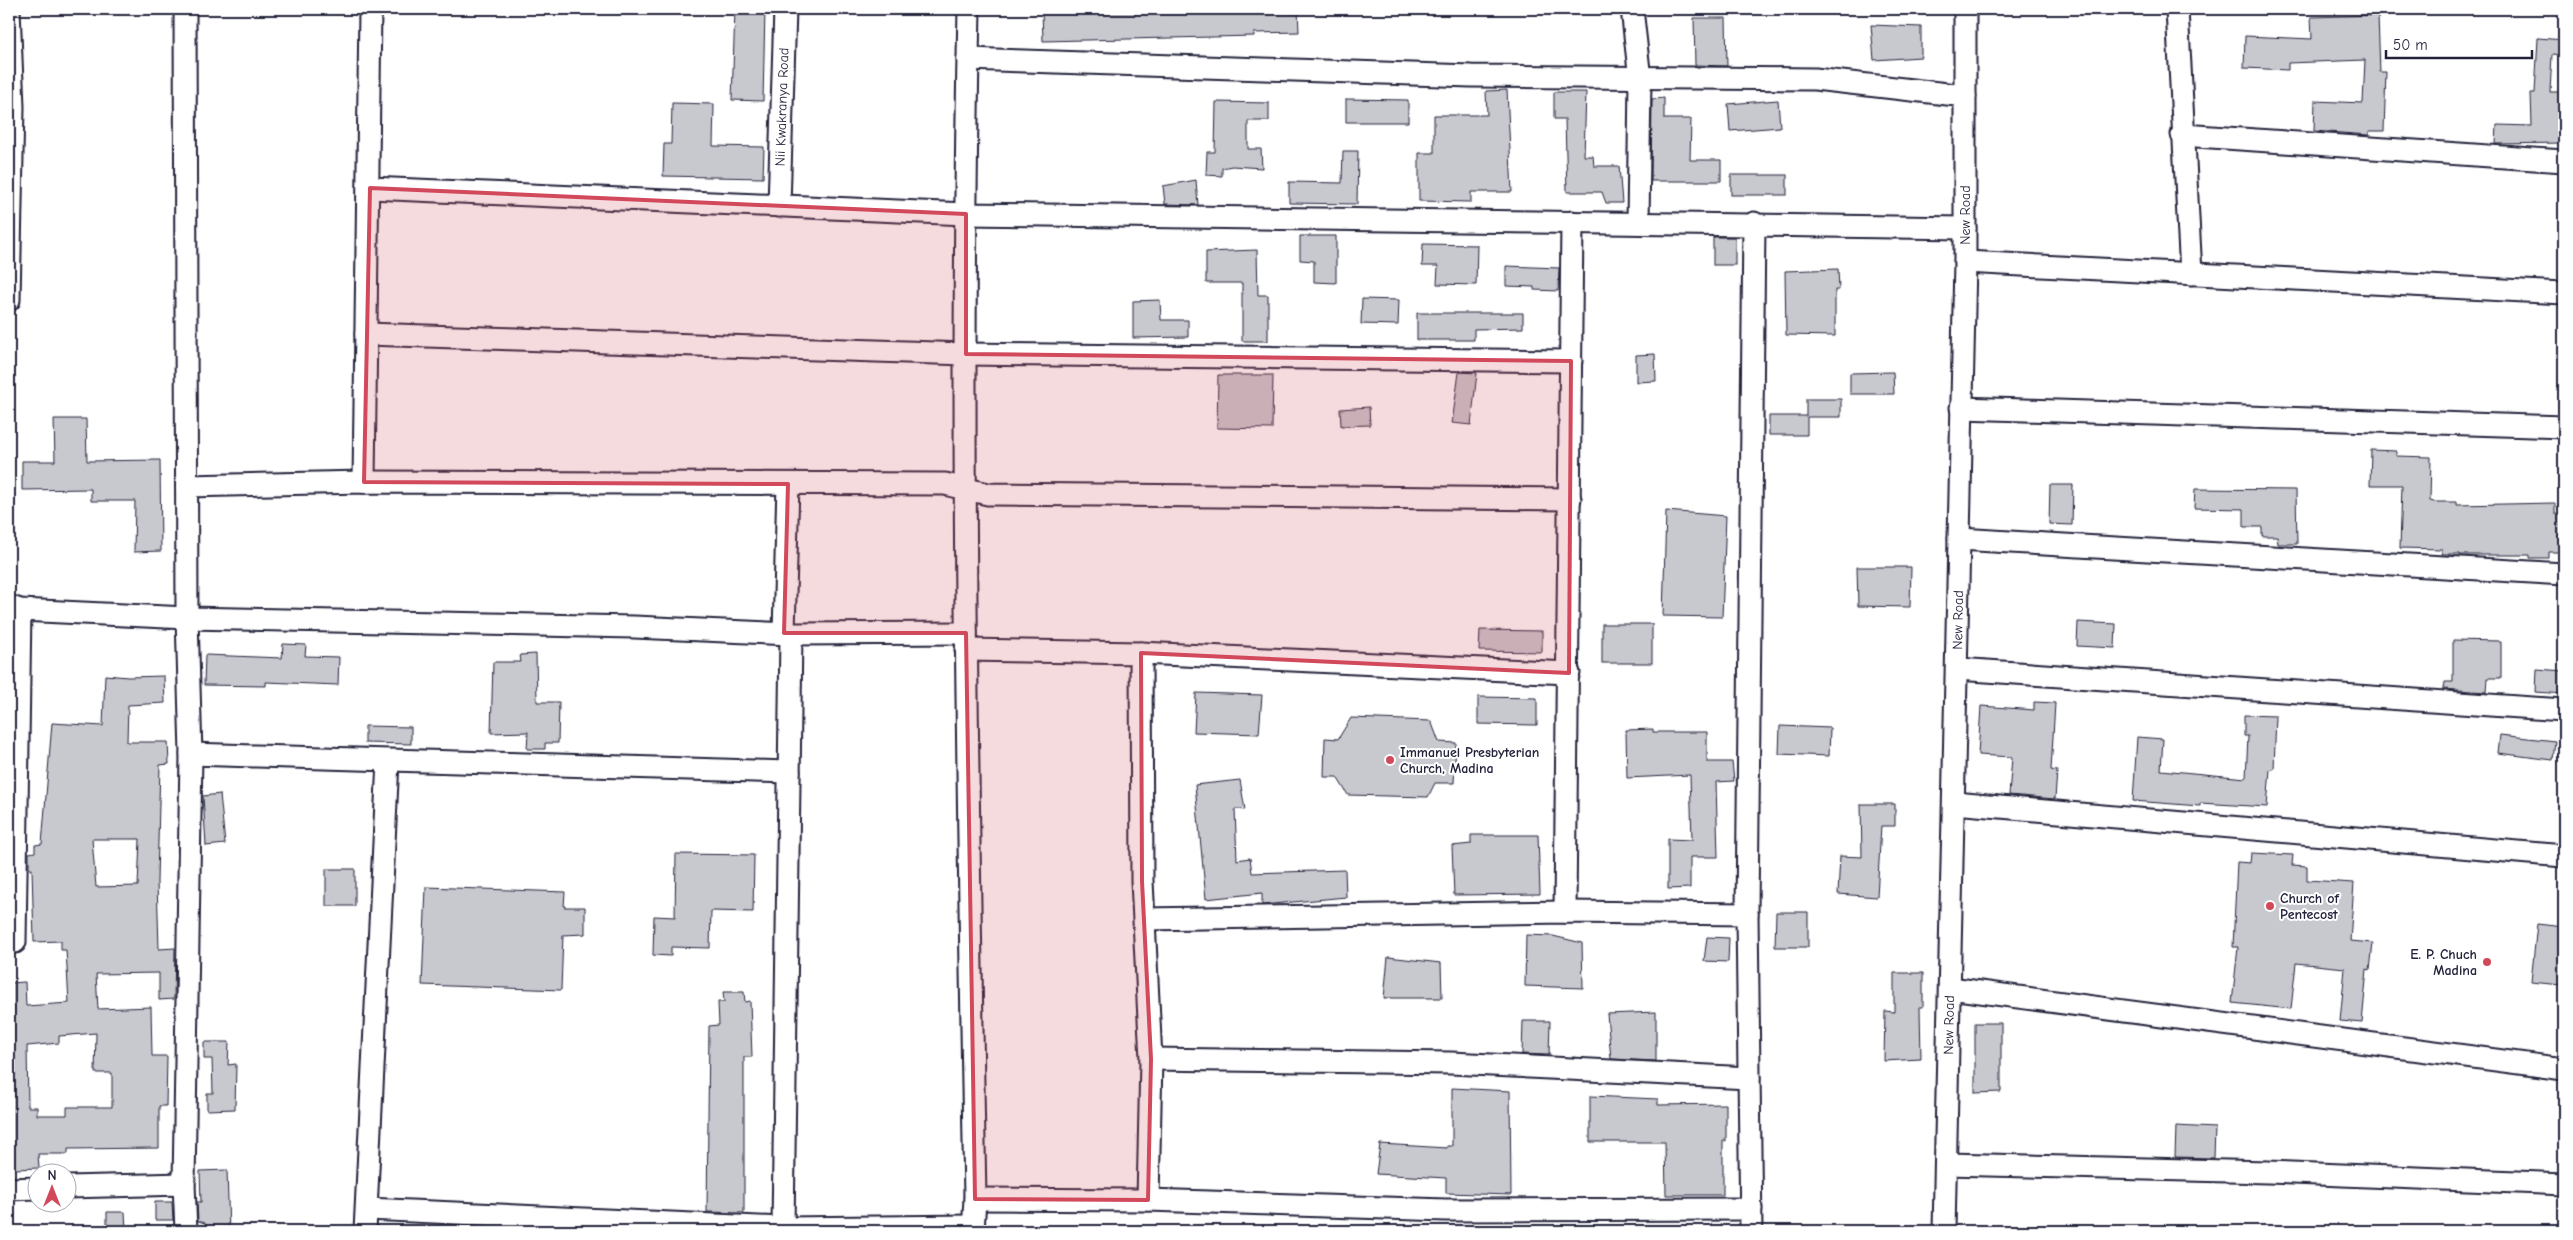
<svg xmlns="http://www.w3.org/2000/svg" width="2573" height="1240" font-family="'Comic Neue',sans-serif">
<style>
.building{fill:#c8c8cf;stroke:#22223b;fill-rule:evenodd}
.lines{fill:none;stroke-linecap:round;stroke-linejoin:round}
.minor-casing{stroke:#22223b;stroke-width:25}
.minor{stroke:#fff;stroke-width:21}
.marked{fill:#d1495b;fill-opacity:0.2;stroke:#d1495b;stroke-width:4;stroke-linejoin:round}
.poi-dot{fill:#d1495b;stroke:#fff;stroke-width:2}
.labels{text-anchor:middle;dominant-baseline:central;stroke-width:4;stroke-linejoin:round;paint-order:stroke}
.street-label{font-size:14px;fill:#22223b;stroke:#fff}
.poi-label{font-size:14px;font-weight:bold;fill:#22223b;stroke:#fff;text-anchor:start}
</style>
<rect width="100%" height="100%" fill="#fff"/>
<filter id="ink" filterUnits="userSpaceOnUse"><feTurbulence type="fractalNoise" baseFrequency=".02" numOctaves="2"/><feDisplacementMap in="SourceGraphic" scale="10" xChannelSelector="R" yChannelSelector="G"/><feConvolveMatrix kernelMatrix="1 2 1 2 8 2 1 2 1" color-interpolation-filters="sRGB"/></filter>
<g filter="url(#ink)">
<!-- building -->
<g class="building">
<path d="M 735,9 L 765,9 L 763,101 L 732,100 Z"/>
<path d="M 1097,9 L 1298,9 L 1299,32 L 1254,33 L 1254,36 L 1043,41 L 1042,10 Z"/>
<path d="M 2378,15 L 2380,72 L 2386,72 L 2384,131 L 2369,131 L 2369,135 L 2314,131 L 2315,101 L 2363,103 L 2365,60 L 2288,63 L 2288,70 L 2244,68 L 2245,36 L 2312,39 L 2311,17 Z"/>
<path d="M 1694,18 L 1726,18 L 1727,66 L 1695,65 Z"/>
<path d="M 1871,25 L 1921,27 L 1921,57 L 1874,60 Z"/>
<path d="M 2538,38 L 2564,40 L 2564,56 L 2552,55 L 2550,92 L 2564,92 L 2562,143 L 2496,144 L 2497,125 L 2532,126 L 2531,93 L 2535,93 Z"/>
<path d="M 1507,90 L 1512,192 L 1471,192 L 1471,202 L 1419,201 L 1419,153 L 1434,153 L 1434,115 L 1487,115 L 1486,91 Z"/>
<path d="M 1554,92 L 1586,92 L 1584,156 L 1593,156 L 1594,166 L 1619,166 L 1622,203 L 1606,203 L 1602,192 L 1567,192 L 1565,119 L 1554,119 Z"/>
<path d="M 1664,98 L 1664,119 L 1691,119 L 1690,160 L 1721,160 L 1721,181 L 1651,181 L 1652,99 Z"/>
<path d="M 1346,99 L 1408,100 L 1408,122 L 1346,122 Z"/>
<path d="M 1778,100 L 1780,127 L 1730,131 L 1728,104 Z"/>
<path d="M 1216,102 L 1269,103 L 1269,121 L 1248,121 L 1248,149 L 1261,149 L 1262,168 L 1232,166 L 1222,168 L 1222,176 L 1206,175 L 1207,152 L 1215,152 Z"/>
<path d="M 672,103 L 714,104 L 713,146 L 764,147 L 763,178 L 663,176 L 664,144 L 671,144 Z"/>
<path d="M 1343,151 L 1358,151 L 1357,204 L 1289,203 L 1289,182 L 1342,183 Z"/>
<rect x="1731" y="175" width="56" height="20"/>
<path d="M 1196,180 L 1198,205 L 1165,204 L 1163,186 Z"/>
<path d="M 1300,236 L 1336,236 L 1336,283 L 1314,282 L 1314,261 L 1300,260 Z"/>
<rect x="1713" y="237" width="22" height="28"/>
<path d="M 1423,244 L 1477,245 L 1476,285 L 1437,284 L 1438,266 L 1422,266 Z"/>
<path d="M 1257,250 L 1258,295 L 1268,295 L 1268,341 L 1242,341 L 1242,283 L 1206,283 L 1206,252 Z"/>
<path d="M 1506,266 L 1559,268 L 1558,291 L 1534,290 L 1534,287 L 1506,286 Z"/>
<path d="M 1838,269 L 1839,290 L 1835,290 L 1835,336 L 1786,335 L 1785,271 Z"/>
<path d="M 1362,299 L 1399,300 L 1398,325 L 1361,324 Z"/>
<path d="M 1160,300 L 1161,320 L 1188,320 L 1188,337 L 1133,338 L 1133,301 Z"/>
<path d="M 1417,313 L 1523,313 L 1523,328 L 1474,329 L 1474,340 L 1417,340 Z"/>
<path d="M 1655,354 L 1656,381 L 1636,382 L 1636,355 Z"/>
<path d="M 1459,372 L 1477,373 L 1471,425 L 1452,423 Z"/>
<path d="M 1893,372 L 1894,394 L 1850,394 L 1850,373 Z"/>
<path d="M 1218,375 L 1273,375 L 1272,429 L 1217,428 Z"/>
<path d="M 1806,399 L 1841,399 L 1841,417 L 1807,417 L 1807,435 L 1769,435 L 1769,416 L 1806,416 Z"/>
<path d="M 1369,407 L 1370,425 L 1341,426 L 1340,409 Z"/>
<path d="M 54,419 L 86,419 L 87,461 L 160,460 L 161,551 L 134,552 L 135,501 L 91,501 L 91,489 L 22,490 L 22,461 L 55,461 Z"/>
<path d="M 2371,450 L 2396,451 L 2396,456 L 2431,457 L 2430,501 L 2434,502 L 2457,502 L 2457,505 L 2555,503 L 2555,514 L 2564,514 L 2564,552 L 2549,552 L 2549,558 L 2530,558 L 2530,555 L 2460,555 L 2460,554 L 2442,554 L 2442,549 L 2400,548 L 2402,485 L 2370,485 Z"/>
<path d="M 2050,485 L 2073,485 L 2072,525 L 2049,524 Z"/>
<path d="M 2195,489 L 2296,490 L 2297,544 L 2278,544 L 2277,536 L 2262,536 L 2262,527 L 2244,527 L 2244,509 L 2194,508 Z"/>
<path d="M 1666,511 L 1726,516 L 1722,617 L 1663,616 Z"/>
<path d="M 1857,567 L 1911,567 L 1910,607 L 1858,606 Z"/>
<path d="M 2078,622 L 2116,624 L 2115,648 L 2077,646 Z"/>
<rect x="1602" y="624" width="50" height="39"/>
<path d="M 1480,630 L 1542,631 L 1542,652 L 1479,651 Z"/>
<path d="M 2453,640 L 2501,641 L 2501,678 L 2488,678 L 2487,692 L 2444,689 L 2445,682 L 2453,682 Z"/>
<path d="M 283,644 L 306,645 L 305,656 L 339,657 L 338,685 L 266,682 L 266,686 L 204,685 L 205,655 L 282,658 Z"/>
<path d="M 536,654 L 537,702 L 559,702 L 558,743 L 545,743 L 545,749 L 527,749 L 528,732 L 491,733 L 493,662 L 521,662 L 520,655 Z"/>
<path d="M 2537,669 L 2564,671 L 2564,694 L 2536,692 Z"/>
<path d="M 105,675 L 128,677 L 164,676 L 165,703 L 128,705 L 127,742 L 168,742 L 169,764 L 160,765 L 157,881 L 159,949 L 175,948 L 174,999 L 159,1000 L 159,973 L 96,974 L 98,1009 L 151,1007 L 152,1056 L 167,1056 L 166,1106 L 159,1106 L 159,1148 L 68,1149 L 68,1154 L 38,1154 L 39,1168 L 14,1169 L 13,1150 L 9,1150 L 9,983 L 25,982 L 26,1006 L 69,1003 L 66,950 L 61,950 L 61,941 L 34,942 L 32,869 L 29,869 L 29,853 L 35,852 L 35,845 L 42,844 L 52,723 L 103,726 ZM 92,839 L 140,839 L 138,886 L 96,887 ZM 96,1033 L 95,1073 L 112,1073 L 112,1107 L 67,1107 L 67,1115 L 37,1115 L 37,1107 L 28,1107 L 27,1046 L 59,1043 L 59,1036 Z"/>
<path d="M 1196,693 L 1262,695 L 1259,734 L 1194,732 Z"/>
<path d="M 1478,697 L 1537,698 L 1537,725 L 1478,724 Z"/>
<path d="M 2034,702 L 2055,703 L 2051,770 L 2057,771 L 2055,799 L 2009,795 L 2012,757 L 1978,755 L 1981,706 L 2034,710 Z"/>
<path d="M 2244,715 L 2276,716 L 2274,769 L 2270,769 L 2267,807 L 2200,803 L 2200,806 L 2133,801 L 2137,737 L 2163,739 L 2161,770 L 2246,778 L 2248,736 L 2244,736 Z"/>
<path d="M 1351,718 L 1431,721 L 1439,742 L 1456,743 L 1454,783 L 1435,783 L 1428,797 L 1348,795 L 1337,777 L 1324,777 L 1325,738 L 1338,739 Z"/>
<path d="M 365,726 L 411,727 L 411,744 L 365,743 Z"/>
<path d="M 1780,726 L 1830,728 L 1829,756 L 1779,754 Z"/>
<path d="M 1653,729 L 1653,732 L 1707,732 L 1707,762 L 1732,762 L 1734,781 L 1716,782 L 1718,857 L 1690,857 L 1690,888 L 1668,889 L 1668,839 L 1692,840 L 1690,775 L 1627,778 L 1626,730 Z"/>
<path d="M 2500,735 L 2555,741 L 2553,760 L 2498,753 Z"/>
<path d="M 1240,780 L 1245,810 L 1235,809 L 1237,860 L 1250,858 L 1252,873 L 1345,870 L 1346,897 L 1262,905 L 1262,893 L 1206,899 L 1195,785 Z"/>
<path d="M 220,794 L 225,844 L 206,846 L 203,796 Z"/>
<path d="M 1861,804 L 1895,804 L 1895,826 L 1881,826 L 1877,897 L 1838,894 L 1840,856 L 1862,857 Z"/>
<path d="M 1471,835 L 1538,835 L 1540,894 L 1454,895 L 1452,846 L 1471,844 Z"/>
<path d="M 2251,853 L 2293,855 L 2292,865 L 2307,866 L 2307,880 L 2354,883 L 2350,941 L 2373,943 L 2370,970 L 2367,969 L 2362,1023 L 2340,1021 L 2345,968 L 2296,963 L 2291,1009 L 2232,1003 L 2238,947 L 2233,947 L 2237,862 L 2250,863 Z"/>
<path d="M 676,854 L 754,855 L 753,912 L 711,911 L 710,948 L 671,947 L 671,956 L 653,955 L 654,916 L 675,917 Z"/>
<rect x="326" y="869" width="29" height="37"/>
<path d="M 426,887 L 565,892 L 564,907 L 585,907 L 585,934 L 563,935 L 561,990 L 422,985 Z"/>
<path d="M 1776,912 L 1808,912 L 1808,947 L 1775,947 Z"/>
<path d="M 2537,924 L 2564,927 L 2561,985 L 2531,982 Z"/>
<path d="M 1526,935 L 1553,936 L 1582,943 L 1583,988 L 1525,986 Z"/>
<path d="M 1707,937 L 1729,938 L 1728,962 L 1704,961 Z"/>
<path d="M 1388,957 L 1441,963 L 1442,998 L 1384,998 Z"/>
<path d="M 1894,973 L 1923,973 L 1923,1007 L 1920,1007 L 1921,1059 L 1884,1061 L 1885,1011 L 1894,1012 Z"/>
<path d="M 723,992 L 744,992 L 745,1002 L 750,1001 L 752,1057 L 744,1057 L 744,1213 L 707,1212 L 709,1026 L 719,1025 L 718,1002 L 724,1002 Z"/>
<path d="M 1656,1012 L 1656,1061 L 1611,1059 L 1607,1014 Z"/>
<path d="M 1523,1021 L 1550,1021 L 1549,1055 L 1522,1054 Z"/>
<path d="M 1975,1023 L 2001,1023 L 2001,1092 L 1975,1093 Z"/>
<path d="M 204,1042 L 229,1042 L 228,1065 L 236,1064 L 235,1109 L 207,1110 L 207,1093 L 213,1093 L 212,1059 L 204,1059 Z"/>
<path d="M 1452,1088 L 1510,1091 L 1511,1195 L 1446,1193 L 1446,1178 L 1376,1174 L 1380,1144 L 1447,1148 L 1447,1146 L 1452,1146 Z"/>
<path d="M 1590,1096 L 1658,1099 L 1658,1105 L 1726,1104 L 1726,1141 L 1723,1141 L 1723,1195 L 1666,1195 L 1665,1142 L 1590,1142 Z"/>
<path d="M 2176,1126 L 2215,1128 L 2214,1158 L 2175,1157 Z"/>
<path d="M 227,1170 L 229,1231 L 205,1231 L 205,1223 L 198,1221 L 197,1202 L 201,1202 L 200,1171 Z"/>
<path d="M 155,1202 L 172,1202 L 173,1220 L 155,1220 Z"/>
<path d="M 107,1212 L 125,1212 L 126,1231 L 107,1231 Z"/>
</g>
<g class="lines">
<!-- minor casing -->
<g class="minor-casing">
<g id="minor">
<path d="M 185,9 L 187,618 L 191,754 L 184,1184 L 186,1231"/>
<path d="M 969,9 C 960,405 968,802 975,1199 L 973,1231"/>
<path d="M 1632,9 L 1640,79 L 1638,223"/>
<path d="M 2177,9 L 2191,274"/>
<path d="M 968,59 L 1471,76 L 1815,79 L 1965,96"/>
<path d="M 2182,135 L 2564,161"/>
<path d="M 370,188 L 966,214 L 1965,228"/>
<path d="M 779,206 L 785,9"/>
<path d="M 1965,262 L 2564,293"/>
<path d="M 9,300 L 13,107 L 9,9"/>
<path d="M 366,334 L 966,354 L 1571,361"/>
<path d="M 1961,408 L 2564,427"/>
<path d="M 364,482 L 370,9"/>
<path d="M 187,486 L 364,482 L 945,484 L 988,494 L 1570,499"/>
<path d="M 1959,539 L 2564,574"/>
<path d="M 9,606 L 20,610 L 187,618 L 634,627 L 791,634 L 966,633"/>
<path d="M 784,633 L 788,484"/>
<path d="M 966,650 L 1141,653 L 1569,673"/>
<path d="M 1141,653 L 1142,881 L 1151,1059 L 1148,1200"/>
<path d="M 1957,669 L 2564,710"/>
<path d="M 191,754 L 789,772"/>
<path d="M 1954,803 L 2564,856"/>
<path d="M 1565,912 L 1572,222"/>
<path d="M 1145,919 L 1565,912 L 1747,914"/>
<path d="M 9,942 L 15,942 L 20,610"/>
<path d="M 1950,988 L 2564,1069"/>
<path d="M 1151,1059 L 1451,1063 L 1749,1078"/>
<path d="M 1946,1164 L 2268,1172 L 2564,1184"/>
<path d="M 68,1187 L 184,1184"/>
<path d="M 9,1189 L 38,1188"/>
<path d="M 975,1199 L 1148,1200 L 1446,1210 L 1751,1209"/>
<path d="M 367,1209 L 783,1228 L 973,1226"/>
<path d="M 783,1228 L 791,634"/>
<path d="M 365,1231 L 388,761"/>
<path d="M 1751,1231 L 1747,914 L 1754,223"/>
<path d="M 1944,1231 L 1965,262 L 1965,9"/>
</g>
</g>
<!-- minor -->
<use href="#minor" class="minor"/>
</g>
</g>
<!-- marked area -->
<path class="marked" d="M 370,188 L 966,214 L 966,354 L 1571,361 L 1569,673 L 1141,653 L 1142,881 L 1151,1059 L 1148,1200 L 975,1199 L 966,633 L 784,633 L 788,484 L 364,482 Z"/>
<!-- markers -->
<g class="poi-dot">
<circle cx="1390" cy="760" r="5"/>
<circle cx="2270" cy="906" r="5"/>
<circle cx="2487" cy="962" r="5"/>
</g>
<g class="labels">
<!-- street labels -->
<g class="street-label">
<text transform="translate(782 107) rotate(-88)">Nii Kwakranya Road</text>
<text transform="translate(1965 215) rotate(-90)">New Road</text>
<text transform="translate(1958 620) rotate(-89)">New Road</text>
<text transform="translate(1949 1025) rotate(-89)">New Road</text>
</g>
<!-- poi labels -->
<g class="poi-label">
<text x="1400" y="752">Immanuel Presbyterian<tspan x="1400" dy="16">Church, Madina</tspan></text>
<text x="2280" y="898">Church of<tspan x="2280" dy="16">Pentecost</tspan></text>
<text x="2477" y="954" text-anchor="end">E. P. Chuch<tspan x="2477" dy="16">Madina</tspan></text>
</g>
</g>
<!-- margin -->
<rect width="2573" height="1240" fill="none" stroke="#fff" stroke-width="30"/>
<rect x="15" y="15" width="2543" height="1210" fill="none" stroke="#22223b" stroke-width="2" filter="url(#ink)"/>
<!-- north arrow -->
<g transform="translate(52 1188)"><circle r="24" fill="#ffffff" stroke="#a7a7b1"/>
<path d="M0-4L9 19L0 12L-9 19Z" fill="#d1495b"/>
<text y="-8" font-size="14" font-weight="bold" text-anchor="middle" fill="#22223b">N</text>
</g>
<!-- scale -->
<path d="M2386 50v8h146v-8" fill="none" stroke="#22223b" stroke-width="2.5"/>
<text x="2393" y="50" font-size="15" fill="#22223b" stroke="#ffffff" stroke-width="4" paint-order="stroke">50 m</text>
</svg>
